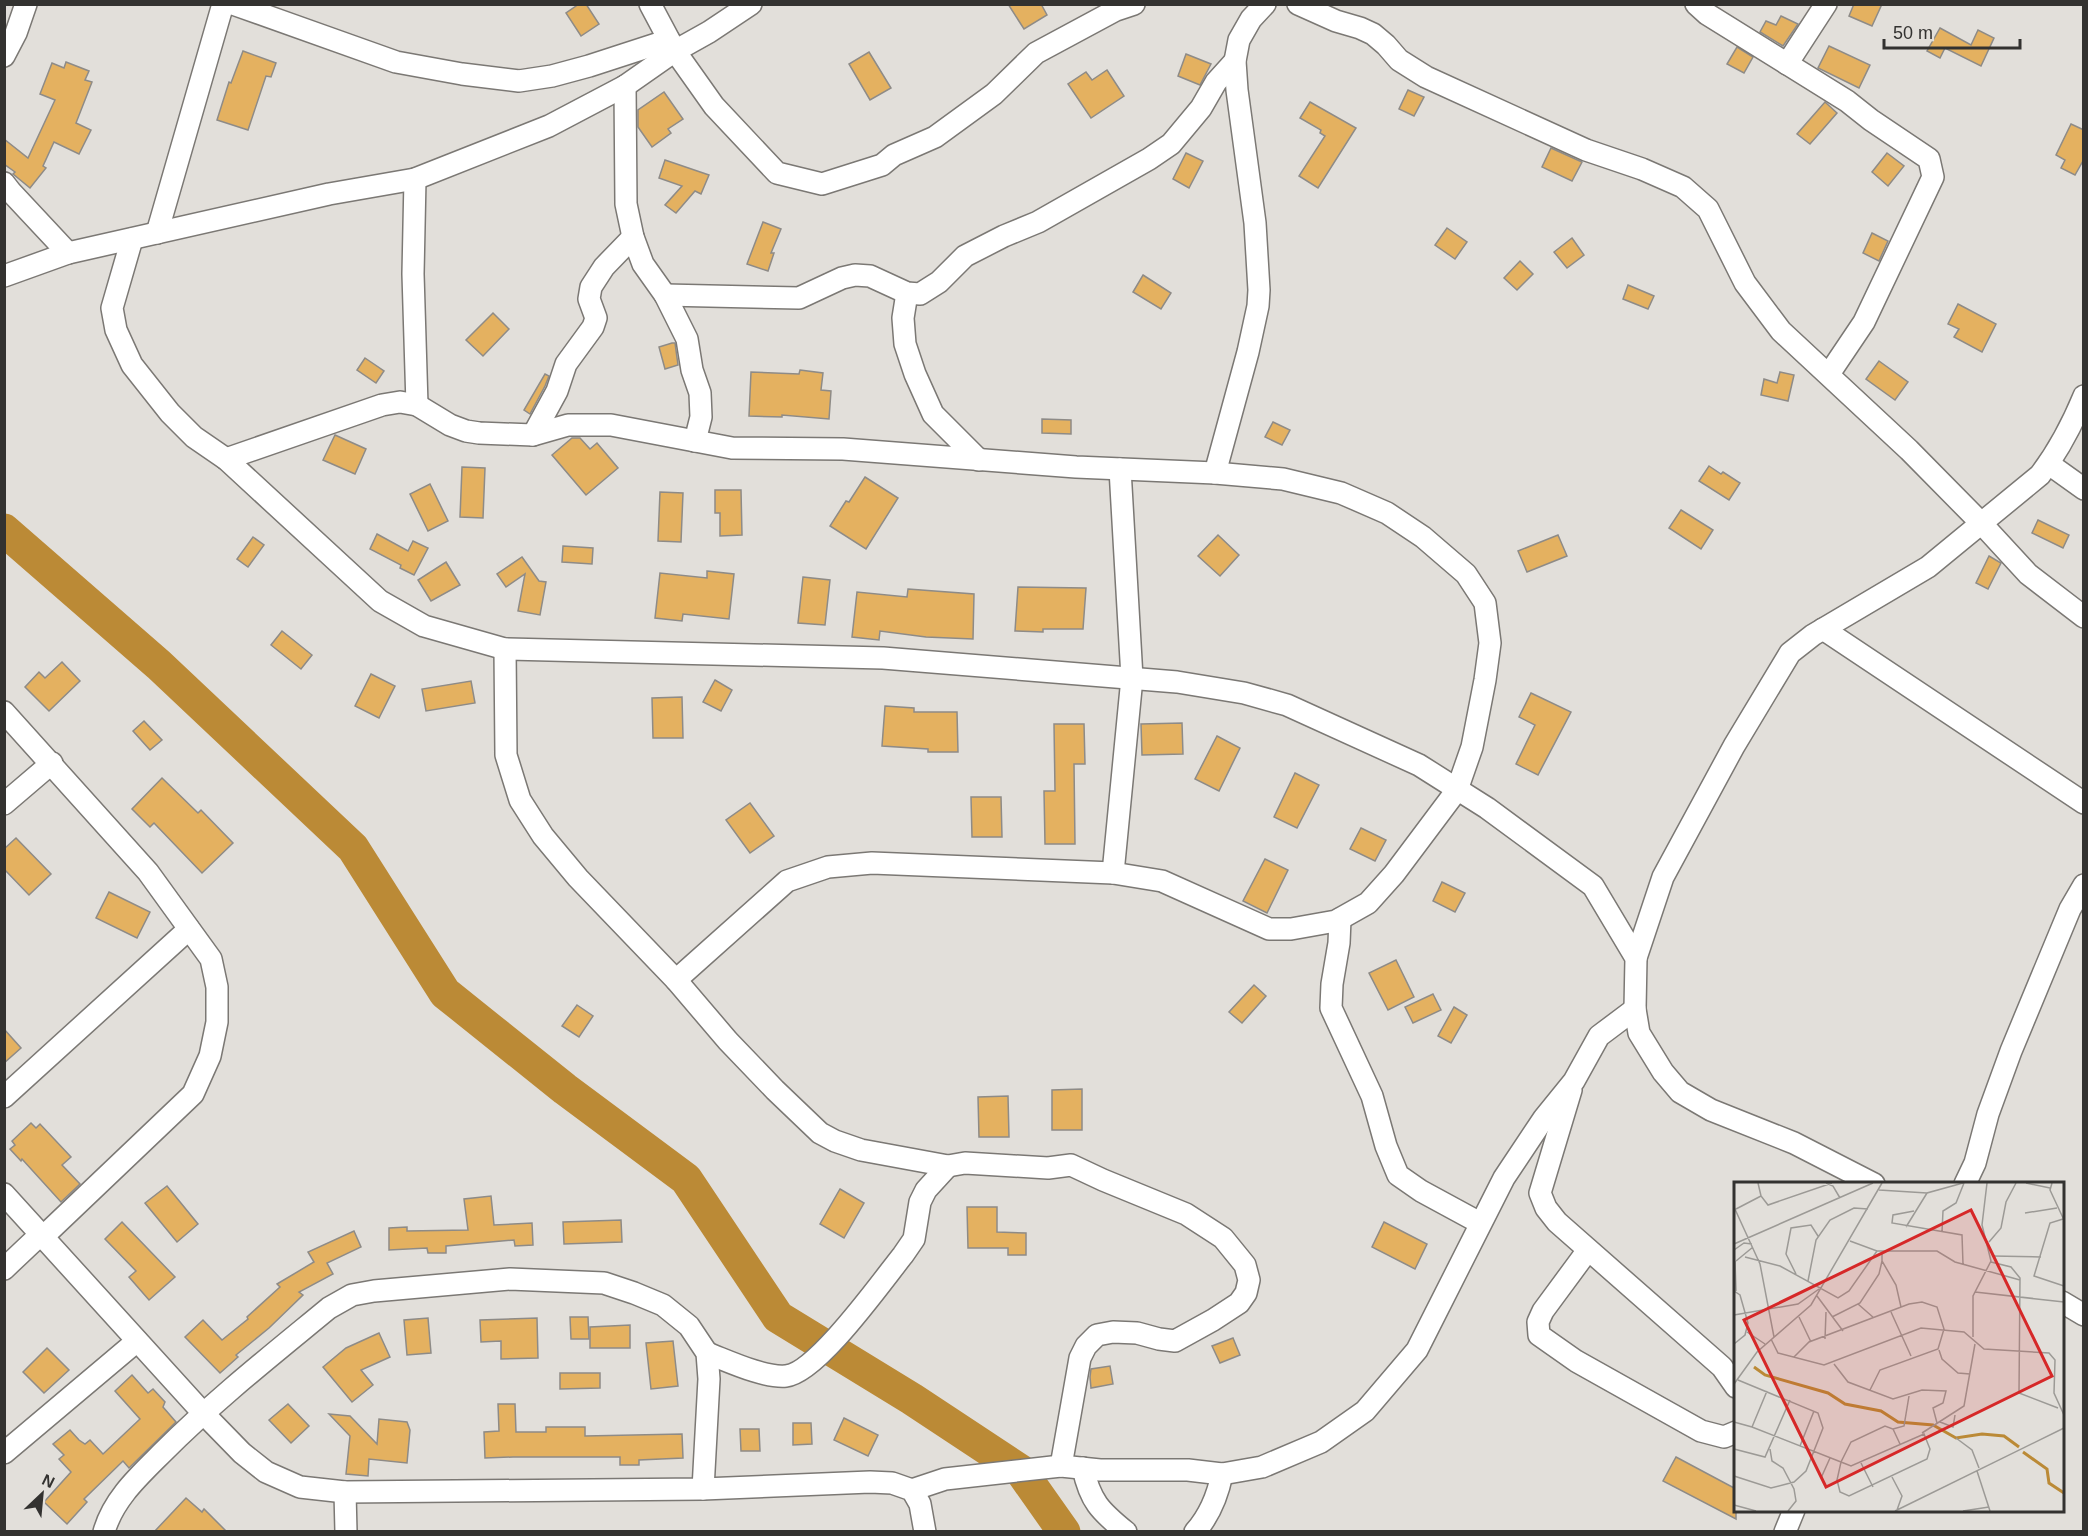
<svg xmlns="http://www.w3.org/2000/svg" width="2088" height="1536" font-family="Helvetica,sans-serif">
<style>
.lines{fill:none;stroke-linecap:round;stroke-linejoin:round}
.river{stroke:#bb8a36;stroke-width:33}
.building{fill:#e4b160;stroke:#8e8b87;stroke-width:1.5}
.minor-casing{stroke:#7b7874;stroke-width:24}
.minor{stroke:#fff;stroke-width:21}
.inset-river{fill:none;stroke:#bb8a36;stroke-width:3}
.inset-road{fill:none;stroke:#9c9a96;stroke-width:1.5}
.view{fill:#d62828;fill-opacity:0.15;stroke:#d62828;stroke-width:3}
.inset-edge{fill:none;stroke:#333230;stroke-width:3}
</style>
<rect width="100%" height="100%" fill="#e2dfda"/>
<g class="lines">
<!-- river -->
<path class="river" d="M 4,530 L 159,665 L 353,848 L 445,993 L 565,1089 L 686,1179 L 778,1317 L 912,1399 L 1021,1471 L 1064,1532"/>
</g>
<!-- building -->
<g class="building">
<path d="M 579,4 L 586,4 L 599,24 L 581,36 L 566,13 Z"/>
<path d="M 1008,4 L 1041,4 L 1047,15 L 1024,29 Z"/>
<path d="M 1854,4 L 1882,4 L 1872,26 L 1849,16 Z"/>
<path d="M 1781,16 L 1798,24 L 1783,46 L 1760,32 L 1766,21 L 1776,25 Z"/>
<path d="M 1940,28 L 1971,45 L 1978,30 L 1994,38 L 1981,66 L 1945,48 L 1940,58 L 1927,51 Z"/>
<path d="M 1829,46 L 1870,65 L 1859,88 L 1818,68 Z"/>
<path d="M 1737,47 L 1753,57 L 1744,73 L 1727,64 Z"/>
<path d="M 243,51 L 276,63 L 271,77 L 266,76 L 248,130 L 217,120 L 229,82 L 231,83 Z"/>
<path d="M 869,52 L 891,88 L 870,100 L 849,64 Z"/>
<path d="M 1186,54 L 1211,64 L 1200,85 L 1178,76 Z"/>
<path d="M 66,62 L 89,71 L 85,80 L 92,82 L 76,123 L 91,130 L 79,154 L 54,142 L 43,166 L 46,168 L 30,188 L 13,174 L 15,172 L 4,164 L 4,139 L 28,158 L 55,100 L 40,94 L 52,63 L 64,68 Z"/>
<path d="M 1107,70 L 1124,96 L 1091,118 L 1068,84 L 1086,72 L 1092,80 Z"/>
<path d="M 1408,90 L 1424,97 L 1414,116 L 1399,109 Z"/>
<path d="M 664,92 L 683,119 L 668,129 L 671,133 L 652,147 L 638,127 L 638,110 Z"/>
<path d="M 1310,102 L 1356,128 L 1318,188 L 1299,176 L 1325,136 L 1320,133 L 1321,130 L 1300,118 Z"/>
<path d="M 1825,102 L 1837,113 L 1810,144 L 1797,134 Z"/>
<path d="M 2071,124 L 2084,130 L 2084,159 L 2075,175 L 2061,168 L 2065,160 L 2056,155 Z"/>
<path d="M 1551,148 L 1582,162 L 1572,181 L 1542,167 Z"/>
<path d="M 1186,153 L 1203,161 L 1189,188 L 1173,179 Z"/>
<path d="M 1887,153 L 1904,166 L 1888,186 L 1872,172 Z"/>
<path d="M 665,160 L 709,175 L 701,194 L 695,191 L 676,213 L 665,205 L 682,186 L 659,178 Z"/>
<path d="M 763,222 L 781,229 L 771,253 L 774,253 L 768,271 L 747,264 Z"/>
<path d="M 1447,228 L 1467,242 L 1455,259 L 1435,245 Z"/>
<path d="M 1872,233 L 1888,241 L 1879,261 L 1863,253 Z"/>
<path d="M 1572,238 L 1584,255 L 1567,268 L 1554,252 Z"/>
<path d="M 1520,261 L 1533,274 L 1517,290 L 1504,278 Z"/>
<path d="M 1143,275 L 1171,293 L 1161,309 L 1133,292 Z"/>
<path d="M 1628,285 L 1654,296 L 1648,309 L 1623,299 Z"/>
<path d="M 1958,304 L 1996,324 L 1982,352 L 1954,337 L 1959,329 L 1948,324 Z"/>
<path d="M 493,313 L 509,329 L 483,356 L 466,340 Z"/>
<path d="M 672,343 L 675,343 L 678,365 L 665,369 L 659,347 Z"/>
<path d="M 365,358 L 384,371 L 376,383 L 357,370 Z"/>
<path d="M 1879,361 L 1908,382 L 1895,400 L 1866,379 Z"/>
<path d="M 800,370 L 823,373 L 821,390 L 831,391 L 829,419 L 782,415 L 782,417 L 749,416 L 751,372 L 799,374 Z"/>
<path d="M 1780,372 L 1794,375 L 1788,401 L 1761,395 L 1764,379 L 1777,383 Z"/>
<path d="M 545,374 L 549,376 L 545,386 L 530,414 L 524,410 Z"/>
<path d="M 1042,419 L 1071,420 L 1071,434 L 1042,433 Z"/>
<path d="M 1273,422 L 1290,430 L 1282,445 L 1265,437 Z"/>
<path d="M 335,435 L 366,449 L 355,474 L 323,460 Z"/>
<path d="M 572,438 L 580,438 L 590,449 L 597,443 L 618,468 L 586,495 L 552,455 Z"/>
<path d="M 1709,466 L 1721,474 L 1723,472 L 1740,483 L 1729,500 L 1699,481 Z"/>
<path d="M 462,467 L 485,468 L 483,518 L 460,517 Z"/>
<path d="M 865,477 L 898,498 L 866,549 L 830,526 L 846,501 L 849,502 Z"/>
<path d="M 430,484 L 448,521 L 428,531 L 410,494 Z"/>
<path d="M 715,490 L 741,490 L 742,535 L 720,536 L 720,513 L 715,513 Z"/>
<path d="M 660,492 L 683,493 L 681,542 L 658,541 Z"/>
<path d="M 1681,510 L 1713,530 L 1701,549 L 1669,528 Z"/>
<path d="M 2038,520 L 2069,535 L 2063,548 L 2032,533 Z"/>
<path d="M 377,534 L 408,551 L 413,541 L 428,548 L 414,575 L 400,568 L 401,565 L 370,549 Z"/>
<path d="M 1218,535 L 1239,555 L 1220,576 L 1198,556 Z"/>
<path d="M 1558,535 L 1567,556 L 1527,572 L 1518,551 Z"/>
<path d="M 253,537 L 264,545 L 248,567 L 237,559 Z"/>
<path d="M 563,546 L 593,548 L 592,564 L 562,562 Z"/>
<path d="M 1989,556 L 2001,563 L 1988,589 L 1976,583 Z"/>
<path d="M 522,557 L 539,581 L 546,582 L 540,615 L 518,611 L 525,574 L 506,587 L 497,574 Z"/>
<path d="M 446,562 L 460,585 L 431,601 L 418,580 Z"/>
<path d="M 707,571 L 734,574 L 729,619 L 683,614 L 682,621 L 655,618 L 660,573 L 707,578 Z"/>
<path d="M 803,577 L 830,580 L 825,625 L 798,623 Z"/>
<path d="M 1018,587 L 1086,588 L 1083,629 L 1043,629 L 1043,632 L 1015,631 Z"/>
<path d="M 908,589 L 974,594 L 973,639 L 926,637 L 880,631 L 879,640 L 852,637 L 857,592 L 907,597 Z"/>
<path d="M 282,631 L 312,655 L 301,669 L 271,645 Z"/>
<path d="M 62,662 L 80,681 L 49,711 L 25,687 L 39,672 L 45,678 Z"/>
<path d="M 371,674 L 395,686 L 379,718 L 355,706 Z"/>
<path d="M 715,680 L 732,690 L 721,711 L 703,702 Z"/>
<path d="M 471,681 L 475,703 L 426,711 L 422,689 Z"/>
<path d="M 1531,693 L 1571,712 L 1538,775 L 1516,764 L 1535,725 L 1519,717 Z"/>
<path d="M 682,697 L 683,738 L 653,738 L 652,698 Z"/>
<path d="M 885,706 L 914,708 L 914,712 L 957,712 L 958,752 L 928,752 L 928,749 L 882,746 Z"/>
<path d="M 144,721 L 162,740 L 150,750 L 133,731 Z"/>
<path d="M 1182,723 L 1183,754 L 1142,755 L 1141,724 Z"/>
<path d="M 1054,724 L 1084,724 L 1085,764 L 1074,764 L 1075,844 L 1045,844 L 1044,791 L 1055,791 Z"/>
<path d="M 1217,736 L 1240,748 L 1219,791 L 1195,779 Z"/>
<path d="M 1295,773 L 1319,785 L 1297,828 L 1274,817 Z"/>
<path d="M 162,778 L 198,813 L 201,810 L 233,843 L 202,873 L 154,823 L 150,827 L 132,809 Z"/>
<path d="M 971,797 L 1001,797 L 1002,837 L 972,837 Z"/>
<path d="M 750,803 L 774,836 L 750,853 L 726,820 Z"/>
<path d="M 1361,828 L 1386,840 L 1375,861 L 1350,849 Z"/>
<path d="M 16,838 L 51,874 L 29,895 L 4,869 L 4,849 Z"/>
<path d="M 1265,859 L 1288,870 L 1267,913 L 1243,901 Z"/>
<path d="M 1442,882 L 1465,893 L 1455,912 L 1433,901 Z"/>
<path d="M 109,892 L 150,912 L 137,938 L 96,918 Z"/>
<path d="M 1396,960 L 1414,997 L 1388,1010 L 1369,973 Z"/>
<path d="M 1254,985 L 1266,996 L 1242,1023 L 1229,1012 Z"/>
<path d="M 1433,994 L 1441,1010 L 1413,1023 L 1405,1007 Z"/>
<path d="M 577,1005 L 593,1016 L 579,1037 L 562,1026 Z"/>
<path d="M 1454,1007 L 1467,1015 L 1451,1043 L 1438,1036 Z"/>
<path d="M 4,1029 L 21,1048 L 4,1063 Z"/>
<path d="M 1082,1089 L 1082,1130 L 1052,1130 L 1052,1090 Z"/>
<path d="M 1008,1096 L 1009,1137 L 979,1137 L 978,1097 Z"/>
<path d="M 31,1123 L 36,1128 L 40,1124 L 71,1157 L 62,1165 L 80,1184 L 61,1202 L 22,1159 L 21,1161 L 10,1149 L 15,1145 L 12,1141 Z"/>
<path d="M 167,1186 L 198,1224 L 177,1242 L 145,1203 Z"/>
<path d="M 840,1189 L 864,1203 L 844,1238 L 820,1224 Z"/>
<path d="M 491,1196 L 494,1225 L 532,1223 L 533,1245 L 515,1246 L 514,1240 L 446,1246 L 446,1253 L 428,1253 L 427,1248 L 389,1250 L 389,1228 L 407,1227 L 407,1231 L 468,1230 L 464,1199 Z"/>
<path d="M 967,1207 L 997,1207 L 997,1232 L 1026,1233 L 1026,1255 L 1008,1255 L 1008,1248 L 968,1248 Z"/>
<path d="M 621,1220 L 622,1242 L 564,1244 L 563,1222 Z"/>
<path d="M 122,1222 L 175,1277 L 149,1300 L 129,1277 L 136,1271 L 105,1239 Z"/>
<path d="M 1384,1222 L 1427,1244 L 1415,1269 L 1372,1247 Z"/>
<path d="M 354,1231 L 361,1247 L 327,1263 L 333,1274 L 299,1292 L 303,1295 L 269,1328 L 236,1355 L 238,1357 L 220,1373 L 185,1337 L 203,1320 L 222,1340 L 248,1319 L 247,1317 L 280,1287 L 277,1284 L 314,1262 L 308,1252 Z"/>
<path d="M 570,1317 L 588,1317 L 589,1339 L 571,1339 Z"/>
<path d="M 428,1318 L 431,1353 L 407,1355 L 404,1320 Z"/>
<path d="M 537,1318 L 538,1358 L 501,1359 L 501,1341 L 481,1342 L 480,1320 Z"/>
<path d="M 630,1325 L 630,1348 L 590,1348 L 590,1327 Z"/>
<path d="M 379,1333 L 390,1357 L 361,1370 L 373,1385 L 352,1402 L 323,1367 L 346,1348 Z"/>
<path d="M 1233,1338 L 1240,1355 L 1220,1363 L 1212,1346 Z"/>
<path d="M 673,1341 L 678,1386 L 651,1389 L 646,1343 Z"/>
<path d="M 47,1348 L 69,1370 L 44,1393 L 23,1372 Z"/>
<path d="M 1110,1366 L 1113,1384 L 1091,1388 L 1090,1377 L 1091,1369 Z"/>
<path d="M 560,1373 L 600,1373 L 600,1388 L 560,1389 Z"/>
<path d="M 132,1375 L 148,1393 L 153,1389 L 165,1402 L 163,1407 L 176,1422 L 129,1468 L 123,1461 L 84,1499 L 87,1502 L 67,1524 L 44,1502 L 71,1472 L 59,1459 L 64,1455 L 53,1444 L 70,1430 L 79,1440 L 85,1444 L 90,1440 L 103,1454 L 140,1419 L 115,1391 Z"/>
<path d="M 288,1404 L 309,1426 L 291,1443 L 269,1420 Z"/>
<path d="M 498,1404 L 515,1404 L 516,1432 L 546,1432 L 546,1427 L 585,1427 L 585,1436 L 682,1434 L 683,1458 L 639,1460 L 639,1465 L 620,1465 L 620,1457 L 513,1457 L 485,1458 L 484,1432 L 499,1431 Z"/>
<path d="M 329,1414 L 350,1416 L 377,1444 L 379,1419 L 407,1422 L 410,1430 L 407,1463 L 369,1459 L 368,1476 L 346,1474 L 350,1436 Z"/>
<path d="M 844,1418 L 878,1435 L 868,1456 L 834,1440 Z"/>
<path d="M 793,1423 L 811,1423 L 812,1444 L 793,1445 Z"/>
<path d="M 740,1429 L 759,1429 L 760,1451 L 741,1451 Z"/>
<path d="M 1676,1457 L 1736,1489 L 1736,1519 L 1663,1481 Z"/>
<path d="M 186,1498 L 202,1512 L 204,1509 L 227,1532 L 154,1532 Z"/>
</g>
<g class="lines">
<!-- minor casing -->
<g class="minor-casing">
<g id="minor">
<path d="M 233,4 L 396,62 L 462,74 L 519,81 L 552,76 L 589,66 L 669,40"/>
<path d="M 650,4 L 675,51 L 714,106 L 777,173 L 822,184 L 882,165 L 894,155 L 935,137 L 994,94 L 1036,53 L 1116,10 L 1134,4"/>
<path d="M 1298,4 L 1336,21 L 1360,28 L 1373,34 L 1386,45 L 1399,60 L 1426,77 L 1586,150 L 1642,169 L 1683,187 L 1708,209 L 1745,283 L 1781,331 L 1909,450 L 1982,524 L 2028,574 L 2084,617"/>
<path d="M 1696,4 L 1707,14 L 1847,101 L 1871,120 L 1929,159 L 1933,177 L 1864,322 L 1829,374"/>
<path d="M 4,56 L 16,33 L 26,4"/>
<path d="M 1787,64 L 1826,4"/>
<path d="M 625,86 L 626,204 L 633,237 L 643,264 L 665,295 L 687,339 L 692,370 L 700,393 L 701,417 L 695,441"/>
<path d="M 415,179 L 413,274 L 417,405"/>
<path d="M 4,183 L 11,192 L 68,253"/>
<path d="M 157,233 L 223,4"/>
<path d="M 132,239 L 112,308 L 116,330 L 132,365 L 170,413 L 194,437 L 226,459 L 380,601 L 424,626 L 505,649 L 883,658 L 1177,682 L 1244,693 L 1287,705 L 1419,765 L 1487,808 L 1593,886 L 1636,958 L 1635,1009 L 1639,1033 L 1663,1072 L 1680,1092 L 1711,1110 L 1794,1143 L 1874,1184"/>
<path d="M 4,276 L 68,253 L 329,194 L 415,179 L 549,126 L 625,86 L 675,51 L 709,32 L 751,4"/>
<path d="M 907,293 L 903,318 L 905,344 L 915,374 L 933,414 L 979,460"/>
<path d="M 665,295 L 799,298 L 842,278 L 855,275 L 870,276 L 907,293 L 920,294 L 939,282 L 965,256 L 1004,236 L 1038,222 L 1149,159 L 1171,144 L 1201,108 L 1216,82 L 1235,61"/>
<path d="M 533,435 L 557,391 L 566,364 L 593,327 L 596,318 L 589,299 L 591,287 L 604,267 L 633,237"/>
<path d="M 226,459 L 382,405 L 400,402 L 417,405 L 450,425 L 466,431 L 479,433 L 533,435 L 568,425 L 611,425 L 732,448 L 843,449 L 1076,467 L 1215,473 L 1283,479 L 1341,493 L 1387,513 L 1423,537 L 1466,574 L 1485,603 L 1490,643 L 1485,680 L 1472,747 L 1457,790 L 1394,874 L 1368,903 L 1336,921 L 1291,929 L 1269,929 L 1162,881 L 1113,873 L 872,863 L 828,867 L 787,881 L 676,980"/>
<path d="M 2049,464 L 2084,489"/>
<path d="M 1215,473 L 1248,352 L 1258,306 L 1259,290 L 1255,223 L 1237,90 L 1235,61 L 1239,40 L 1251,19 L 1265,4"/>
<path d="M 1823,629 L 2084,803"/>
<path d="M 505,649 L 506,755 L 520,800 L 543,836 L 578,878 L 676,980 L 728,1041 L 775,1090 L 820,1133 L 835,1141 L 861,1150 L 948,1166 L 965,1163 L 1048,1168 L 1071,1165 L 1103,1180 L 1186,1214 L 1223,1238 L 1245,1265 L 1249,1280 L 1246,1293 L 1239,1303 L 1213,1320 L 1175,1341 L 1159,1339 L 1137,1333 L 1113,1332 L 1097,1335 L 1086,1346 L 1080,1358 L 1061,1466"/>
<path d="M 4,712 L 148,872 L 211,959 L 217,987 L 217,1022 L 210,1056 L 193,1094 L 47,1233 L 41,1234 L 4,1269"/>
<path d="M 4,804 L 52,763"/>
<path d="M 1113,873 L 1132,678 L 1120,469"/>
<path d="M 1340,919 L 1339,943 L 1332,984 L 1331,1008 L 1372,1096 L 1386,1146 L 1398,1175 L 1421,1191 L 1480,1223"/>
<path d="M 1636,958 L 1663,877 L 1734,746 L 1790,653 L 1813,635 L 1928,567 L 2040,475 C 2059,450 2072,425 2084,396"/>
<path d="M 1571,1090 L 1540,1193 L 1546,1208 L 1557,1222 L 1722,1367 L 1736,1387"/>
<path d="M 4,1097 L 189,929"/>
<path d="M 1965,1184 L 1975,1163 L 1988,1114 L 2011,1051 L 2070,909 L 2084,885"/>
<path d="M 4,1194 L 203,1413 L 242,1453 L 266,1472 L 300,1487 L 345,1492 L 703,1489 L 870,1482 L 892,1483 L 912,1490 L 920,1504 L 925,1532"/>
<path d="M 1588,1250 L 1543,1311 L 1538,1322 L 1539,1335 L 1576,1361 L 1701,1431 L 1724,1437 L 1736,1432"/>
<path d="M 2062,1302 L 2084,1315"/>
<path d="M 707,1353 C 728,1361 764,1378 786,1376 C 817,1373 882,1281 903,1255 L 914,1239 L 920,1202 L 926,1190 L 948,1166"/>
<path d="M 4,1453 L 137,1341"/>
<path d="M 1083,1468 C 1090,1501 1100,1511 1126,1532"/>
<path d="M 912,1490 L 945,1479 L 1061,1466 L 1100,1470 L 1188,1470 L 1222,1474 L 1262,1467 L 1321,1442 L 1365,1411 L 1417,1350 L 1504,1178 L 1544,1118 L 1574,1081 L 1599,1036 L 1635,1009"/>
<path d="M 345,1492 L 346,1532"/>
<path d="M 104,1532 C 113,1499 140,1475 163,1452 C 215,1400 272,1355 329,1308 L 352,1295 L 374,1291 L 510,1279 L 604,1283 L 634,1293 L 663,1305 L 689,1326 L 707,1353 L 709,1379 L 703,1489"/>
<path d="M 1195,1532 C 1209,1516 1218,1494 1222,1474"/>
<path d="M 1785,1532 L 1794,1510"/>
</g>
</g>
<!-- minor -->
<use href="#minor" class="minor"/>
</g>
<!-- overview -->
<g transform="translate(1734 1182)">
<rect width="330" height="330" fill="#e2dfda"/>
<path class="inset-river" d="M 20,185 L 31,193 L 94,211 L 111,222 L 147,229 L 164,240 L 199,243 L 222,256 L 248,252 L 270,254 L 285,265M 289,270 L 313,287 L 315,301 L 330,311"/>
<path class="inset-road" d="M 24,1 L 27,14 L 34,23 L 98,1M 92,1 L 99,4 L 106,16M 292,1 L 316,6M 318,1 L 316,8 L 330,38M 145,8 L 193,11M 0,25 L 26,82 L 40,155M 2,27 L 27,14M 180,29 L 159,33 L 158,41 L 228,53 L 229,82M 291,31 L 323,26M 329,37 L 316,41 L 300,94 L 330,104M 172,45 L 193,11 L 229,1M 208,50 L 209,29 L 222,21 L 230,1M 116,59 L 143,69 L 203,69 L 221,80 L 286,98M 255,60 L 267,46 L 272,20 L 282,1M 0,62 L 139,1M 0,68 L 10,61 L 18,62M 148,70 L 148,79 L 162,103 L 167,125M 258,74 L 307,75M 11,75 L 46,84 L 104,116 L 115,109 L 143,69M 1,79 L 2,109M 2,79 L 19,65M 257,80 L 277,85 L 286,96 L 285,211 L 324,226M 62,92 L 52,72 L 57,46 L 77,43 L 84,54M 74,99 L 82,58 L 96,38 L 120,26 L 134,27M 0,109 L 6,113 L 14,141 L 11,153 L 0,162M 241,110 L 330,120M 83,114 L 109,149M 124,122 L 140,136M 157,130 L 177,174M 0,133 L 64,122 L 85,107M 65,135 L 77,160M 98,135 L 126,121 L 145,92 L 148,79M 13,150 L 31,162M 239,155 L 239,114 L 257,79 L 248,43 L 253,1M 37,157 L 44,171 L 90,183 L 187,146 L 230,150 L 250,167 L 315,171 L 321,178 L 320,211 L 330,233M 91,157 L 92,130M 205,168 L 208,177 L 224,191 L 236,192M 60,175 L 75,160 L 175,122 L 188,120 L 203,125 L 210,147 L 204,167 L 146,188 L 136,208M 100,182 L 114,200 L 159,217 L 188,208 L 212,209 L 209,221 L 199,226 L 203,241M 0,202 L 23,170 L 77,123 L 148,1M 0,240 L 18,245 L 107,280 L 117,284 L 190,252 L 196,267 L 193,277 L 115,314 L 106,310 L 103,298 L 107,280 L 117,260 L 151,244 L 159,247 L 166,262M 206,240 L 219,245 L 221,233M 18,245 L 33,209M 159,247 L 170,244 L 175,214M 188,251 L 230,224 L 241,162M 222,256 L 238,268 L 245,286M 66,264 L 80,229M 0,267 L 31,275 L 56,218M 36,267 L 38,279 L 49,286 L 60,307 L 62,319 L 54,329M 127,281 L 139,305M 243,289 L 256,329M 0,294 L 37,306 L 60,300 L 72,289 L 89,246 L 84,231 L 4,198M 158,295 L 168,314 L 163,328M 87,296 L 96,276M 0,323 L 22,329M 161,329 L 330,246M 229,329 L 255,325"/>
<path class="view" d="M 237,28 L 318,194 L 92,305 L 10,138 Z"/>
<rect width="330" height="330" class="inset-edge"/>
</g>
<!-- border -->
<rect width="2088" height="1536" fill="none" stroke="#333230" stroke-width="12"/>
<!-- north arrow -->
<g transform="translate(42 1494) rotate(26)" stroke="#e2dfda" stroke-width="4.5" paint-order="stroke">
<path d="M0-4.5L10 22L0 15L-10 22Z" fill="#333230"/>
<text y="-9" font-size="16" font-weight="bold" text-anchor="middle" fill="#333230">N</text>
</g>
<!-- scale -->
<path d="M1884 39v9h136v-9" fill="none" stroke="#333230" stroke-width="3"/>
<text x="1893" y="39" font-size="18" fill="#333230" stroke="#e2dfda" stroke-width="4.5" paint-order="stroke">50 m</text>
</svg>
